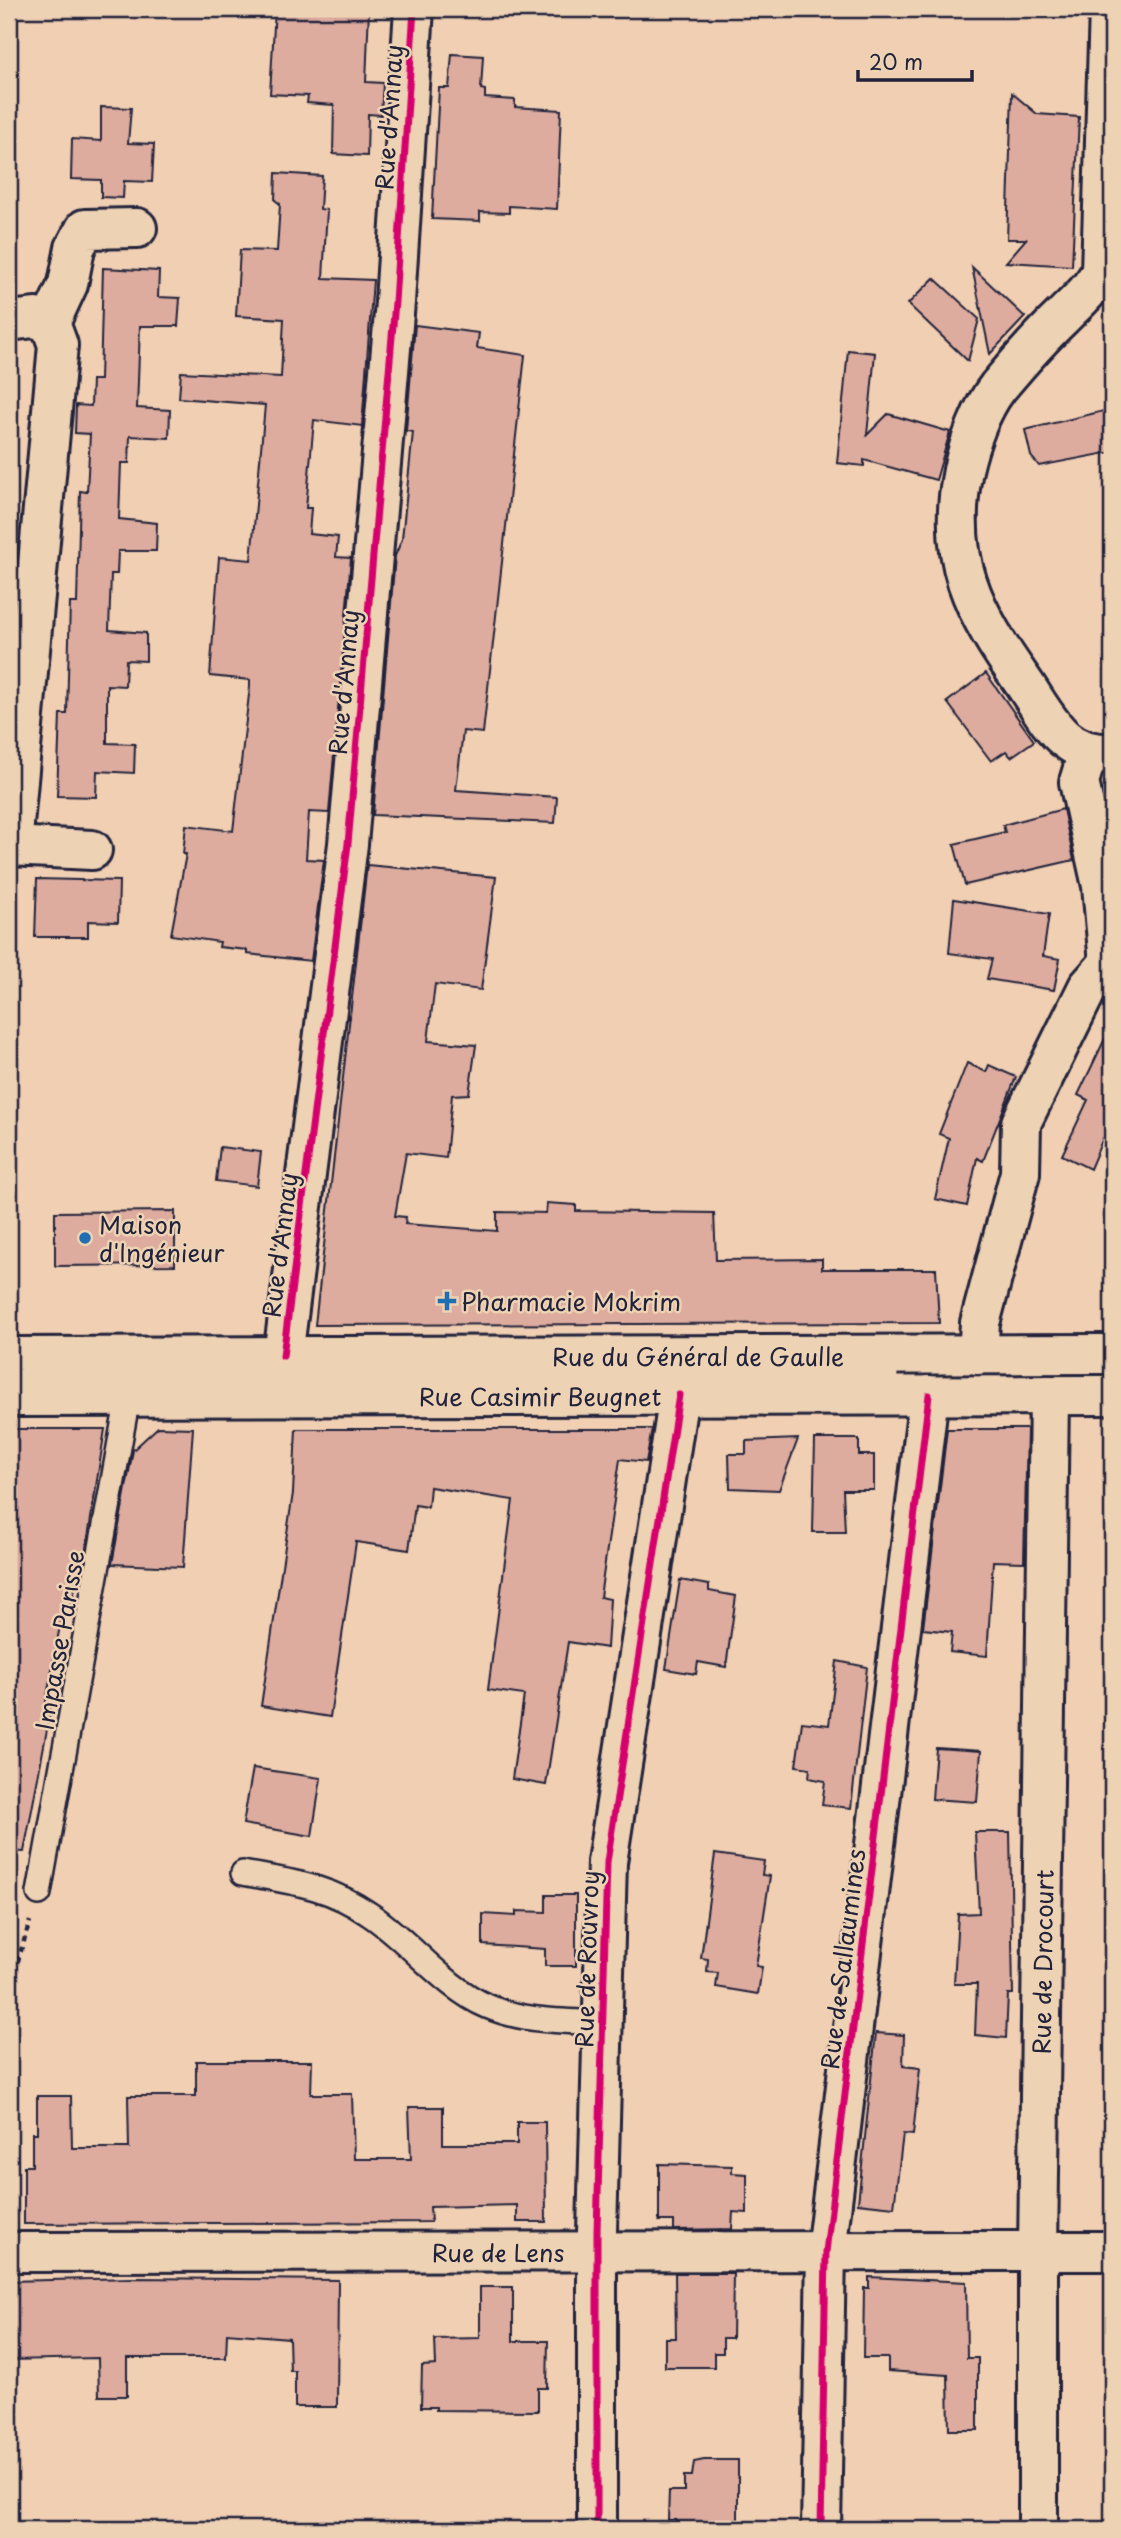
<svg xmlns="http://www.w3.org/2000/svg" width="1121" height="2538" font-family="'Playpen Sans',sans-serif">
<style>
.building{fill:#ddac9f;stroke:#22223b;stroke-width:2}
.lines{fill:none;stroke-linecap:round;stroke-linejoin:round}
.service-casing{stroke:#22223b;stroke-width:28}
.minor-casing{stroke:#22223b;stroke-width:44}
.secondary-casing{stroke:#22223b;stroke-width:44}
.path{stroke:#22223b;stroke-width:4.5;stroke-dasharray:5 5;stroke-linecap:butt}
.service{stroke:#edd2b4;stroke-width:23}
.minor{stroke:#edd2b4;stroke-width:38}
.secondary{stroke:#edd2b4;stroke-width:38}
.cycleway-casing{stroke:#edd2b4;stroke-width:11}
.cycleway{stroke:#d6006c;stroke-width:7}
.poi-dot{fill:#1f6fb2;stroke:#edd2b4;stroke-width:2.5}
.labels{text-anchor:middle;dominant-baseline:central;stroke-width:5;stroke-linejoin:round;paint-order:stroke}
.street-label{font-size:24px;fill:#22223b;stroke:#edd2b4}
.poi-label{font-size:24px;fill:#22223b;stroke:#edd2b4;text-anchor:start}
</style>
<rect width="100%" height="100%" fill="#f0cfb3"/>
<filter id="ink" filterUnits="userSpaceOnUse"><feTurbulence type="fractalNoise" baseFrequency=".0143" numOctaves="2"/><feDisplacementMap in="SourceGraphic" scale="14" xChannelSelector="R" yChannelSelector="G"/><feConvolveMatrix kernelMatrix="1 2 1 2 8 2 1 2 1" color-interpolation-filters="sRGB"/></filter>
<g filter="url(#ink)">
<!-- building -->
<g class="building">
<path d="M 275,9 L 369,9 L 366,82 L 383,83 L 381,115 L 368,114 L 367,156 L 333,154 L 334,105 L 307,103 L 308,96 L 270,94 Z"/>
<path d="M 452,54 L 483,56 L 481,89 L 485,90 L 485,98 L 515,100 L 515,107 L 561,110 L 557,209 L 509,206 L 509,213 L 480,212 L 480,221 L 432,219 L 439,88 L 449,88 Z"/>
<path d="M 1012,93 L 1037,114 L 1079,117 L 1072,266 L 1006,262 L 1026,239 L 1007,239 Z"/>
<path d="M 101,107 L 131,108 L 128,143 L 154,144 L 152,182 L 124,181 L 123,198 L 101,197 L 101,180 L 71,179 L 72,139 L 101,141 Z"/>
<path d="M 276,173 L 322,176 L 320,209 L 327,210 L 323,278 L 373,280 L 362,426 L 314,420 L 306,508 L 311,508 L 309,534 L 338,537 L 336,557 L 351,558 L 329,813 L 309,812 L 306,859 L 324,860 L 311,961 L 247,954 L 247,950 L 219,947 L 220,942 L 171,935 L 186,854 L 183,854 L 186,825 L 233,831 L 250,686 L 250,680 L 210,676 L 219,557 L 251,560 L 265,405 L 179,398 L 181,372 L 281,377 L 284,319 L 236,316 L 240,250 L 277,251 L 280,204 L 275,200 Z"/>
<path d="M 972,267 L 1025,317 L 990,354 Z"/>
<path d="M 103,268 L 159,271 L 158,297 L 180,298 L 178,326 L 140,326 L 137,408 L 170,410 L 169,438 L 130,436 L 129,463 L 121,463 L 119,519 L 157,523 L 156,551 L 118,551 L 117,574 L 111,574 L 109,630 L 146,633 L 146,661 L 126,660 L 125,686 L 107,685 L 107,743 L 135,744 L 134,773 L 97,771 L 96,797 L 57,796 L 60,714 L 67,714 L 70,603 L 77,603 L 80,491 L 87,492 L 90,434 L 75,433 L 76,405 L 91,406 L 92,380 L 100,380 Z"/>
<path d="M 934,278 L 979,319 L 968,361 L 908,304 Z"/>
<path d="M 415,325 L 479,333 L 477,348 L 525,355 L 483,733 L 463,731 L 456,790 L 557,797 L 555,823 L 373,815 L 395,556 L 402,539 L 413,432 L 406,431 Z"/>
<path d="M 848,350 L 875,353 L 867,435 L 888,414 L 950,432 L 936,480 L 864,460 L 864,466 L 837,463 Z"/>
<path d="M 1112,409 L 1112,452 L 1039,466 L 1031,456 L 1025,430 Z"/>
<path d="M 986,673 L 1034,741 L 1011,757 L 1006,751 L 991,761 L 947,702 Z"/>
<path d="M 1063,809 L 1074,860 L 965,885 L 954,844 L 1005,832 L 1003,825 Z"/>
<path d="M 367,865 L 496,877 L 481,990 L 435,984 L 428,1041 L 476,1045 L 469,1094 L 452,1095 L 446,1158 L 406,1153 L 395,1216 L 406,1217 L 405,1224 L 497,1231 L 497,1212 L 546,1213 L 547,1203 L 576,1205 L 576,1211 L 714,1213 L 716,1260 L 822,1259 L 822,1269 L 936,1269 L 939,1323 L 315,1325 Z"/>
<path d="M 37,879 L 119,881 L 118,922 L 88,921 L 88,937 L 35,937 Z"/>
<path d="M 954,899 L 1049,914 L 1043,956 L 1060,959 L 1054,990 L 987,979 L 992,959 L 949,953 Z"/>
<path d="M 1112,1024 L 1112,1142 L 1103,1138 L 1090,1169 L 1062,1155 L 1088,1100 L 1078,1095 Z"/>
<path d="M 967,1063 L 986,1072 L 989,1065 L 1016,1077 L 983,1161 L 977,1158 L 967,1206 L 935,1199 L 949,1138 L 939,1134 Z"/>
<path d="M 220,1147 L 261,1152 L 257,1186 L 216,1181 Z"/>
<path d="M 175,1211 L 175,1265 L 55,1266 L 55,1212 Z"/>
<path d="M 158,1427 L 193,1428 L 183,1567 L 112,1564 L 133,1450 Z"/>
<path d="M 9,1429 L 105,1429 L 84,1563 L 79,1563 L 72,1604 L 64,1604 L 45,1707 L 51,1708 L 24,1852 L 9,1851 Z"/>
<path d="M 296,1429 L 652,1429 L 646,1462 L 620,1459 L 600,1597 L 610,1599 L 607,1648 L 568,1642 L 546,1785 L 512,1779 L 524,1695 L 488,1690 L 513,1500 L 430,1487 L 428,1507 L 415,1505 L 409,1550 L 356,1542 L 330,1717 L 261,1706 L 293,1493 Z"/>
<path d="M 947,1429 L 1027,1429 L 1024,1562 L 993,1561 L 987,1656 L 950,1652 L 952,1632 L 923,1629 Z"/>
<path d="M 798,1439 L 779,1490 L 730,1488 L 729,1454 L 746,1454 L 746,1441 Z"/>
<path d="M 815,1439 L 859,1439 L 859,1455 L 874,1455 L 874,1490 L 843,1490 L 845,1532 L 813,1532 Z"/>
<path d="M 680,1580 L 709,1585 L 709,1591 L 736,1596 L 726,1667 L 698,1662 L 696,1674 L 666,1669 Z"/>
<path d="M 837,1661 L 867,1667 L 851,1808 L 822,1805 L 825,1781 L 809,1778 L 810,1768 L 796,1766 L 802,1722 L 829,1725 Z"/>
<path d="M 936,1748 L 981,1751 L 977,1802 L 932,1799 Z"/>
<path d="M 253,1768 L 321,1778 L 312,1836 L 243,1824 Z"/>
<path d="M 975,1832 L 1010,1832 L 1013,1994 L 1008,1994 L 1006,2038 L 975,2035 L 977,1984 L 954,1984 L 958,1914 L 979,1913 Z"/>
<path d="M 715,1854 L 764,1861 L 762,1875 L 770,1876 L 756,1966 L 762,1967 L 758,1994 L 716,1987 L 718,1973 L 707,1972 L 708,1959 L 701,1958 Z"/>
<path d="M 546,1895 L 576,1895 L 576,1966 L 545,1966 L 545,1949 L 483,1945 L 483,1914 L 516,1916 L 516,1911 L 546,1912 Z"/>
<path d="M 876,2033 L 904,2035 L 903,2066 L 920,2068 L 913,2135 L 903,2134 L 894,2207 L 858,2203 Z"/>
<path d="M 196,2061 L 312,2061 L 311,2094 L 352,2094 L 354,2159 L 411,2159 L 409,2107 L 443,2107 L 443,2144 L 517,2144 L 517,2122 L 545,2122 L 546,2222 L 517,2222 L 517,2205 L 430,2207 L 431,2222 L 24,2224 L 24,2166 L 32,2166 L 32,2133 L 37,2133 L 37,2096 L 71,2096 L 72,2148 L 129,2148 L 128,2096 L 196,2096 Z"/>
<path d="M 659,2164 L 732,2166 L 732,2173 L 747,2174 L 747,2213 L 733,2212 L 732,2229 L 674,2230 L 674,2221 L 659,2221 Z"/>
<path d="M 675,2273 L 733,2273 L 732,2338 L 723,2338 L 723,2353 L 714,2353 L 714,2367 L 665,2367 L 665,2338 L 676,2338 Z"/>
<path d="M 869,2277 L 966,2282 L 967,2358 L 978,2358 L 978,2430 L 949,2430 L 948,2375 L 888,2371 L 888,2358 L 863,2358 L 864,2288 L 869,2288 Z"/>
<path d="M 134,2278 L 338,2280 L 337,2407 L 295,2407 L 295,2371 L 290,2371 L 289,2338 L 227,2333 L 226,2358 L 127,2358 L 127,2396 L 99,2396 L 98,2358 L 9,2360 L 9,2281 Z"/>
<path d="M 480,2287 L 513,2287 L 513,2341 L 548,2341 L 547,2388 L 538,2388 L 538,2411 L 436,2410 L 436,2407 L 421,2407 L 422,2366 L 436,2365 L 435,2339 L 480,2338 Z"/>
<path d="M 704,2460 L 738,2460 L 738,2520 L 731,2520 L 731,2529 L 676,2529 L 676,2520 L 668,2520 L 669,2491 L 684,2491 L 684,2476 L 692,2476 L 694,2462 Z"/>
</g>
<g class="lines">
<!-- service casing -->
<g class="service-casing">
<g id="service">
<path d="M 9,1378 L 886,1374"/>
<path d="M 243,1873 C 291,1882 327,1885 369,1914 C 408,1939 444,1988 487,2006 C 523,2022 565,2021 603,2023"/>
<path d="M 39,1893 L 128,1397"/>
</g>
</g>
<!-- minor casing -->
<g class="minor-casing">
<g id="minor">
<path d="M 1109,9 L 1101,272 C 1089,292 1079,300 1063,316 C 1040,338 1018,363 998,387 C 981,409 969,443 963,470 C 945,559 973,611 1023,682 C 1048,718 1062,756 1112,753"/>
<path d="M 9,321 L 35,318 L 50,323"/>
<path d="M 9,846 L 92,850"/>
<path d="M 12,846 L 58,345 L 50,323 L 68,284 L 75,248 L 85,229 L 137,228"/>
<path d="M 978,1355 L 980,1323 L 1020,1173 L 1021,1123 L 1088,987 L 1109,963 L 1102,886 L 1079,782 L 1088,752"/>
<path d="M 283,1356 L 348,844 L 395,302 L 414,9"/>
<path d="M 9,2252 L 1112,2251"/>
<path d="M 597,2529 L 597,2232 L 607,1862 L 679,1395"/>
<path d="M 821,2529 L 826,2252 L 929,1395"/>
<path d="M 1038,2529 L 1038,2251 L 1049,1395"/>
</g>
</g>
<!-- secondary casing -->
<g class="secondary-casing">
<g id="secondary">
<path d="M 9,1357 L 1112,1354"/>
<path d="M 9,1397 L 1112,1395"/>
</g>
</g>
<!-- path -->
<path class="path" d="M 9,1990 L 30,1921"/>
<!-- service -->
<use href="#service" class="service"/>
<!-- minor -->
<use href="#minor" class="minor"/>
<!-- secondary -->
<use href="#secondary" class="secondary"/>
<!-- cycleway casing -->
<g class="cycleway-casing">
<g id="cycleway">
<path d="M 283,1356 L 348,844 L 395,302 L 414,9"/>
<path d="M 597,2529 L 597,2232 L 607,1862 L 679,1395"/>
<path d="M 821,2529 L 826,2252 L 929,1395"/>
</g>
</g>
<!-- cycleway -->
<use href="#cycleway" class="cycleway"/>
</g>
</g>
<!-- markers -->
<g class="poi-dot">
<circle cx="85" cy="1238" r="7"/>
<path d="M443.5 1290.5h7v7h7v7h-7v7h-7v-7h-7v-7h7z"/>
</g>
<g class="labels">
<!-- street labels -->
<g class="street-label">
<text transform="translate(388 117) rotate(-86)">Rue d'Annay</text>
<text transform="translate(343 682) rotate(-85)">Rue d'Annay</text>
<text transform="translate(279 1245) rotate(-83)">Rue d'Annay</text>
<text x="698" y="1356">Rue du Général de Gaulle</text>
<text x="540" y="1396">Rue Casimir Beugnet</text>
<text transform="translate(59 1640) rotate(-80)">Impasse Parisse</text>
<text transform="translate(586 1959) rotate(-88)">Rue de Rouvroy</text>
<text transform="translate(842 1959) rotate(-83)">Rue de Sallaumines</text>
<text transform="translate(1042 1962) rotate(-89)">Rue de Drocourt</text>
<text x="498" y="2252">Rue de Lens</text>
</g>
<!-- poi labels -->
<g class="poi-label">
<text x="99" y="1224">Maison<tspan x="99" dy="28">d'Ingénieur</tspan></text>
<text x="461" y="1301">Pharmacie Mokrim</text>
</g>
</g>
<!-- margin -->
<rect width="1121" height="2538" fill="none" stroke="#edd2b4" stroke-width="35"/>
<rect x="18" y="18" width="1086" height="2503" fill="none" stroke="#22223b" stroke-width="2.5" filter="url(#ink)"/>
<!-- scale -->
<path d="M858 70v10h114v-10" fill="none" stroke="#22223b" stroke-width="3.5"/>
<text x="869" y="70" font-size="21" fill="#22223b" stroke="#edd2b4" stroke-width="5" paint-order="stroke">20 m</text>
</svg>
